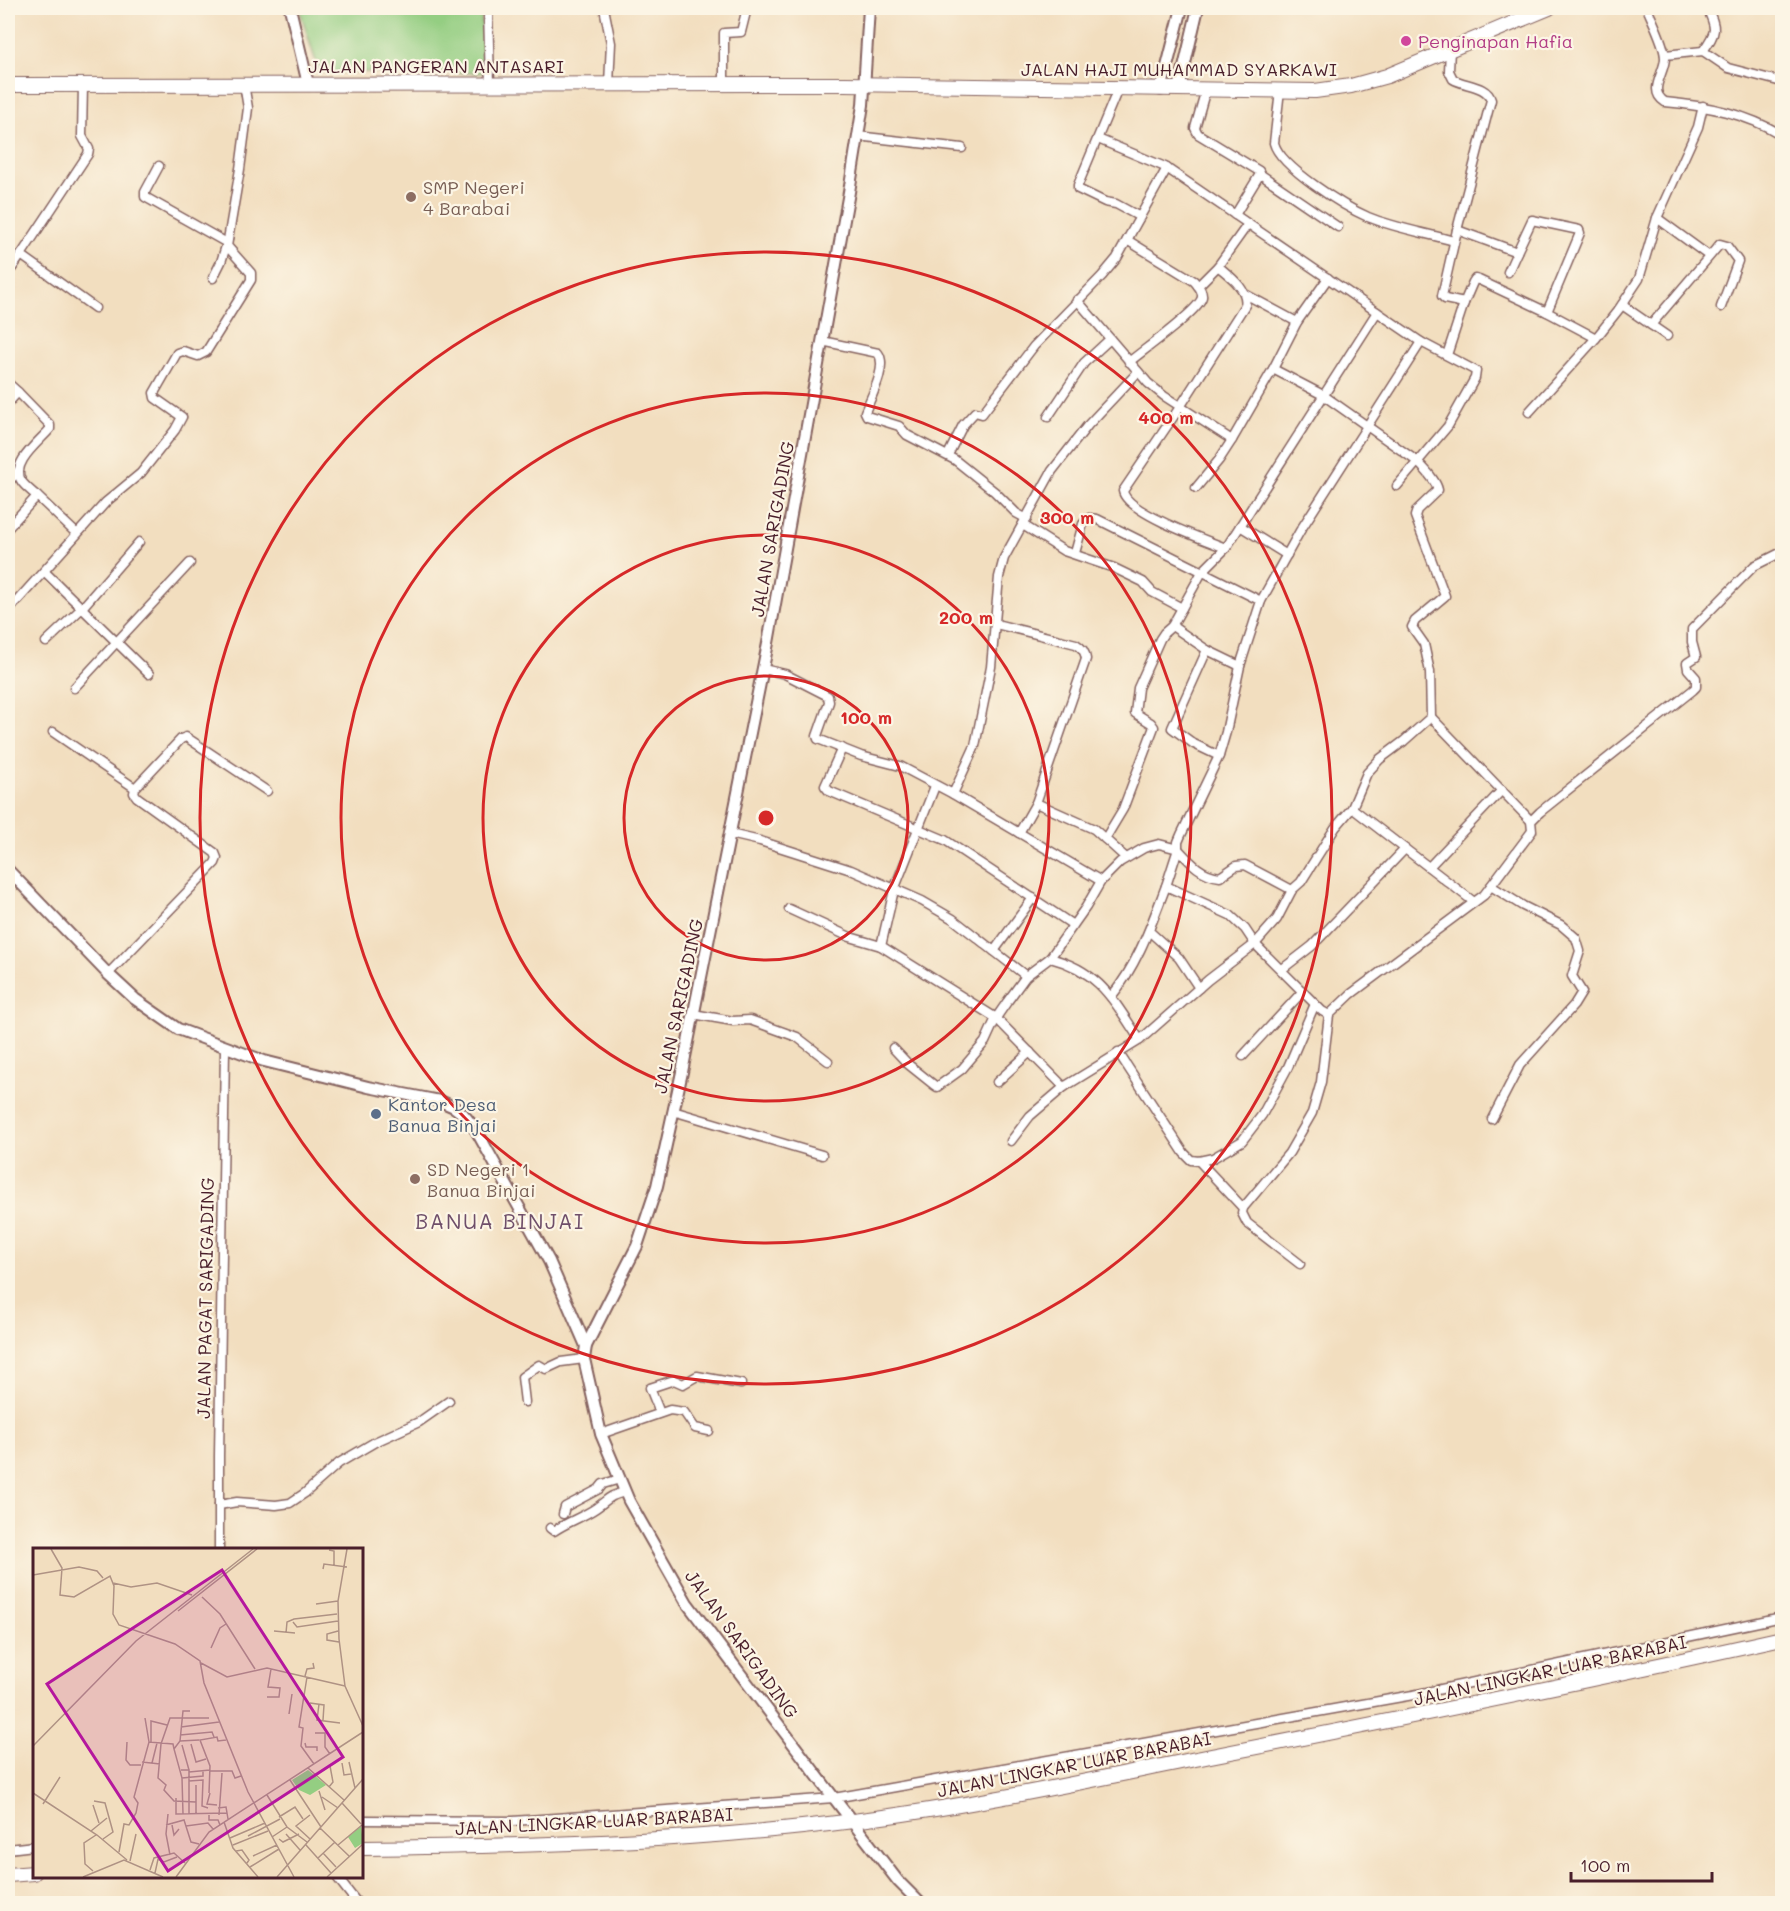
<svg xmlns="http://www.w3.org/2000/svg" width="1790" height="1911" font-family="Mali,sans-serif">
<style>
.green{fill:#94ce82;stroke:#6f7656;stroke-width:1.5}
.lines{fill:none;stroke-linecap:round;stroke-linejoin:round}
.minor-casing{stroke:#85625f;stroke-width:11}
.tertiary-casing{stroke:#85625f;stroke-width:14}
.primary-casing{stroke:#85625f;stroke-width:16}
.trunk-casing{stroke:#85625f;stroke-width:16}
.minor{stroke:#fff;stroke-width:8}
.tertiary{stroke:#fff;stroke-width:10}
.primary{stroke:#fff;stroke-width:14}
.trunk{stroke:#fff;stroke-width:14}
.ring{fill:none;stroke:#d62828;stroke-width:3}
.hotel-dot{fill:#d1479c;stroke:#fcf5e5;stroke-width:2}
.education-dot{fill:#8d6e63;stroke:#fcf5e5;stroke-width:2}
.service-dot{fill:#5c6f8a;stroke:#fcf5e5;stroke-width:2}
.labels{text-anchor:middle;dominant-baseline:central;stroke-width:4.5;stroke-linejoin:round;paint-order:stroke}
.hotel-label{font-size:18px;fill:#b23c85;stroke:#fcf5e5;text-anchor:start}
.street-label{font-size:18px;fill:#4a1f2b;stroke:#fcf5e5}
.education-label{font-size:18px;fill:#785e54;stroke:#fcf5e5;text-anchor:start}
.service-label{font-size:18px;fill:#4e5e75;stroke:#fcf5e5;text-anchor:start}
.quarter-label{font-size:21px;letter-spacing:1.5px;fill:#6f4f6a;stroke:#fcf5e5}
.inset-road{fill:none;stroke:#af9284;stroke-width:1.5}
.view{fill:#b5179e;fill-opacity:0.15;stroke:#b5179e;stroke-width:3}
.inset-edge{fill:none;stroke:#4a1f2b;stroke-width:3}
.centre{fill:#d62828;stroke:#fcf5e5;stroke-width:3}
.ring-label{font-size:18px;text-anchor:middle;font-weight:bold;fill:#d62828;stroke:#fcf5e5;stroke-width:4.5;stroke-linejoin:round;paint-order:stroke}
</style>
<rect width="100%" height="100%" fill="#fcf5e5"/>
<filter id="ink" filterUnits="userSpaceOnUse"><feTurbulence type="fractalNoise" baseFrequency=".0167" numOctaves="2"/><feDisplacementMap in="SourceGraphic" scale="12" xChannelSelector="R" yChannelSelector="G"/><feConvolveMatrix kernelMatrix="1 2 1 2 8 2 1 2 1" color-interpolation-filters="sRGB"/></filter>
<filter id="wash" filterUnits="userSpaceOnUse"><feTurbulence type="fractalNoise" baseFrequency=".008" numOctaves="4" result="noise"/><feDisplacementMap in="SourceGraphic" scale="24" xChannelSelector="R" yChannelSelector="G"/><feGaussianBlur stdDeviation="1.35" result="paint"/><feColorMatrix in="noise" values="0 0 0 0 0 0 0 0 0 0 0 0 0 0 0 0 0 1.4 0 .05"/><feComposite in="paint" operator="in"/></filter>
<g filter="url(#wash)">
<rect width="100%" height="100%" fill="#f2debf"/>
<!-- green -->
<path class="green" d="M 299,8 L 481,8 L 484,73 L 319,72 Z"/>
</g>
<g filter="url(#ink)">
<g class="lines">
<!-- minor casing -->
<g class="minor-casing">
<g id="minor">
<path d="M 488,8 L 490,84"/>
<path d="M 604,8 L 611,43 L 609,84"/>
<path d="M 1647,8 C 1652,20 1665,45 1665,58 C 1665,73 1647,91 1665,102 C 1707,106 1745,113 1782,135"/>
<path d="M 1450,49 L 1449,71 L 1453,79 C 1464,86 1487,85 1491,100 L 1457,230 L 1442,296 L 1445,299 L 1464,303 L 1473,282 L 1475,279 L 1479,280 L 1547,312 L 1596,338"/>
<path d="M 1703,51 C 1717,31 1717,29 1707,8"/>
<path d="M 1665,55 L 1703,51 L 1728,68 L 1782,82"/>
<path d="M 724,84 L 724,33 L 741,32 L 747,8"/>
<path d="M 83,85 L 82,136 L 89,149 L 88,154 L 21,255 L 95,308"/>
<path d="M 1118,89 L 1078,185 L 1078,189 L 1105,202 L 1116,204 L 1140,217"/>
<path d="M 1206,89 L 1195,128 L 1198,134 L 1259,171 L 1260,174 L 1235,215"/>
<path d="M 1280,90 L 1274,143 C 1280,167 1345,207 1368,217 C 1395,228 1426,233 1454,241"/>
<path d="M 1782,100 L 1782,106"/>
<path d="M 857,136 L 962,148"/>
<path d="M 1098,139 L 1165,167 L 1421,342 L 1476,371 L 1475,378 L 1448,426 L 1397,486"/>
<path d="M 159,166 L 145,192 L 145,197 L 227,243 L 221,262 L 213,278"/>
<path d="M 1260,174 L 1338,227"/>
<path d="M 1657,218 L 1709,256"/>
<path d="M 1457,230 L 1517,252 L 1508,272"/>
<path d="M 1127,240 L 1194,281 C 1197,285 1203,290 1202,297 C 1200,310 1142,351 1129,362"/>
<path d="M 1517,252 L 1532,220 L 1579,230 L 1580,233 L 1547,312"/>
<path d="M 1218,266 C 1228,275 1249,289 1245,305 L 1180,407 L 1123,491 C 1126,512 1205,540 1226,548"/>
<path d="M 12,268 L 21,255"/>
<path d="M 1198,286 L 1218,266 L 1248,224"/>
<path d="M 1245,294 L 1297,322"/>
<path d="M 1077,300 L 1148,383 L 1164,396 L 1232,440"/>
<path d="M 1622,305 L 1667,336"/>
<path d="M 1651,325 L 1720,244 L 1727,246 L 1738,261 L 1721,307"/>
<path d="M 822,341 L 878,353 C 888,366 871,397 865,412 L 867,416 L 899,426 L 907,435 L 955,460 L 995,492 L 1016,513 L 1027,519"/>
<path d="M 1447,355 L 1464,303"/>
<path d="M 8,383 L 18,392 L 8,403"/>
<path d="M 18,392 L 50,425 L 50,429 C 39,442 9,464 22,482 C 26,487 32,492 37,496"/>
<path d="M 1529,412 L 1596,338 L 1619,309 L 1639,279 L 1657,218 L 1698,127 L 1703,106"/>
<path d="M 1048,417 L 1084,363 L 1110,339"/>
<path d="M 948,455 L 963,425 L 975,412 L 982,414 L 1034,346 L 1102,276 L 1117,258 L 1167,168"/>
<path d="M 8,483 L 18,471"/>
<path d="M 1196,488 L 1219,460 L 1232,440 L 1273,369 L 1297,322 L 1328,278"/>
<path d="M 1023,525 L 1064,551 L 1114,568 L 1143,582 L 1152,592 L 1182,608"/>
<path d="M 1240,526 L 1287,555"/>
<path d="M 8,528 L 37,496 L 77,534"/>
<path d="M 1075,553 L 1083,524 L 1089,518 L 1097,519 L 1261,601"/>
<path d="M 44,571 L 149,674"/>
<path d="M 8,611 L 106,502 L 141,473 L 175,430 L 182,417 L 155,398 L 154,393 L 177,353 L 183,351 L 198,356 L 206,352 L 251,280 L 251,273 L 227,246 L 240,169 L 248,108 L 244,84"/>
<path d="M 996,624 L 1076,644 C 1082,648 1085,651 1086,659 L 1036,803"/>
<path d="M 46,642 L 82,608 L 139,542"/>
<path d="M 1207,650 L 1172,728 L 1194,744 L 1219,756"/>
<path d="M 1240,666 L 1207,650 L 1172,626 L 1202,572 L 1226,548 L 1377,312"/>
<path d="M 763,669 L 785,674 L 828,696 L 829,702 L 817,736 L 818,739 L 861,756 L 900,766 L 953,794 L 975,746 L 991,667 L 999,577 L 1004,558 L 1052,471 L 1088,425 L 1138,372"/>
<path d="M 74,688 L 190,563"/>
<path d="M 1431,717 L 1531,821"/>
<path d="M 53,732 L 135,788"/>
<path d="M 842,748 L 825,786 L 829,791 L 945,840 L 1073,925"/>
<path d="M 953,794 L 1101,881"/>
<path d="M 1352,808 L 1474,902"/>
<path d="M 1019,833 L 1036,803 L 1094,829 L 1126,858"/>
<path d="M 730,834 L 760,841 L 851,870 L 922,901 L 953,919 L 1026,976"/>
<path d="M 1105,839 L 1123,809 L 1154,727 L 1151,723 L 1135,713 L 1138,688 L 1160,639 L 1164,633 L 1172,626"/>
<path d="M 1178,849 L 1166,886 L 1230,915 L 1245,929 L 1255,944 L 1322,1011 L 1329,1015 L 1351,994 L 1484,895 L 1532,831 L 1531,821 L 1540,812 L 1693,690 L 1696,687 L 1696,678 L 1688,669 L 1687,663 L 1696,657 L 1692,642 L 1692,629 L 1754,566 L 1782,552"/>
<path d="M 1178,849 C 1190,862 1201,875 1220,877 L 1236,866 L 1245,865 L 1292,890"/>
<path d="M 1429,867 L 1502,790"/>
<path d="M 1491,886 L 1523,906 L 1561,925 L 1576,938 L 1580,951 L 1572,976 L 1582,992 L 1574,1005 L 1520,1065 L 1492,1119"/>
<path d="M 789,909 L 850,937 L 881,946 L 996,1018 L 1064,1087 L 1140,1040 L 1208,980 L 1255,944 L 1277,919 L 1292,890 L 1301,882 L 1335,828 L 1352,808 L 1367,773 L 1380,759 L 1404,741 L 1431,717 L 1430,672 L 1424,644 L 1412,627 L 1415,621 L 1445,596 L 1415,516 L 1417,510 L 1438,490 C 1436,480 1425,470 1418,462 L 1323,395 L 1273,369"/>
<path d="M 1149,931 L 1179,958 L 1199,988"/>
<path d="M 881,946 L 894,890 L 935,786"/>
<path d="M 994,951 L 1033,898"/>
<path d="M 1050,958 C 1100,971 1113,1000 1140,1040"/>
<path d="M 1281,970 L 1312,946 L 1405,849"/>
<path d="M 108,974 L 215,863 L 217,858 L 215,853 L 137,797 L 134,793 L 135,788 L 181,739 L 186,737 L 267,791"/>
<path d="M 1111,997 C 1138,964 1151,925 1166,886"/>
<path d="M 693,1014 L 733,1021 L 750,1020 L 797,1037 L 828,1061"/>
<path d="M 893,1048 L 909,1065 L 934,1085 L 937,1087 L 962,1069 L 985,1042 L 996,1018 L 1007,1002 L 1026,976 L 1050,958 L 1086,907 L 1101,881 L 1120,862 L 1144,848 L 1159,844 L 1178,849 L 1178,842 L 1181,835 L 1219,756 L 1226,732 L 1240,666 L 1261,601 L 1300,531 L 1421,342"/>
<path d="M 1118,1052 L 1184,1153 L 1191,1160 L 1199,1161 L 1213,1158 L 1242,1141 L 1262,1115 L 1288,1067 L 1315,1004"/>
<path d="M 1243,1056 L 1303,991"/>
<path d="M 997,1082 L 1030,1052"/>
<path d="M 673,1111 L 822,1155"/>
<path d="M 1011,1141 L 1030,1116 L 1064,1087"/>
<path d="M 1199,1161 L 1243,1208 L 1242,1213 L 1247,1223 L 1300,1264"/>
<path d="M 1243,1208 L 1289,1153 L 1312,1113 L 1321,1082 L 1329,1015"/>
<path d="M 525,1402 L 522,1377 L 539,1365 L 546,1369 L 561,1362 L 584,1359"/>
<path d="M 660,1413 L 650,1388 L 674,1380 L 683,1384 L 697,1376 L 741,1384"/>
<path d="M 601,1434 L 670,1410 L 684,1412 L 695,1428 L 709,1431"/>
<path d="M 219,1505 L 237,1502 L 276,1505 L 290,1503 L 305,1493 L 339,1463 L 375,1442 L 419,1422 L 449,1401"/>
<path d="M 563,1514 L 565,1507 L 599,1489 L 603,1484 L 620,1479"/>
<path d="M 550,1528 L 554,1531 C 567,1522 583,1517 596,1508 C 609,1499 608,1496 625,1492"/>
<path d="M 219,1550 L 219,1456 L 225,1048"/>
<path d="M 362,1820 L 513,1821 L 834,1798 L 1413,1695 L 1782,1617"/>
<path d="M 8,1849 L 34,1846"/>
<path d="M 336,1876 L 358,1904"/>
</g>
</g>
<!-- tertiary casing -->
<g class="tertiary-casing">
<g id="tertiary">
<path d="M 290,8 L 308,84"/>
<path d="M 869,8 L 863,105 L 849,192 L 768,643 L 682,1072 L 657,1186 L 637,1246 L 586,1346 L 584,1359 L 601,1434 L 629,1501 L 687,1603 L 834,1798 L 898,1881 L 921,1904"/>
<path d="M 1179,89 L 1198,8"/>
<path d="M 1161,90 L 1182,8"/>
<path d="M 8,870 L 108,974 L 135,999 L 178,1029 L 264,1061 L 368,1087 L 440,1101 L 454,1107 L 463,1114 L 476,1130 L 549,1261 L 586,1346"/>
</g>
</g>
<!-- primary casing -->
<g class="primary-casing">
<path id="primary" d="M 8,85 L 845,84 L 1315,91 L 1351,86 L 1387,76 L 1549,8"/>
</g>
<!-- trunk casing -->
<g class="trunk-casing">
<g id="trunk">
<path d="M 362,1848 C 526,1846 690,1842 853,1821 C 974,1806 1095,1779 1216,1755 C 1405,1718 1594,1680 1782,1638"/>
<path d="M 8,1875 L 34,1873"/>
</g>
</g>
<!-- minor -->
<use href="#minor" class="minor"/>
<!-- tertiary -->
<use href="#tertiary" class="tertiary"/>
<!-- primary -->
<use href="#primary" class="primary"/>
<!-- trunk -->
<use href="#trunk" class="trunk"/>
</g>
</g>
<!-- distance rings -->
<g class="ring">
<circle cx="766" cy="818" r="142"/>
<circle cx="766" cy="818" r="283"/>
<circle cx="766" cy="818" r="425"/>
<circle cx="766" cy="818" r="566"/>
</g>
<!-- markers -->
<circle class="hotel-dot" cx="1406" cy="41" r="6"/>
<g class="education-dot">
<circle cx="411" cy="197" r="6"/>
<circle cx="415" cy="1179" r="6"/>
</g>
<circle class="service-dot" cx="376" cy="1114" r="6"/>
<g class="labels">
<!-- hotel labels -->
<g class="hotel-label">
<text x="1418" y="41">Penginapan Hafia</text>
</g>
<!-- street labels -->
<g class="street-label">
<text x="436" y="66">JALAN PANGERAN ANTASARI</text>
<text x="1179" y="69">JALAN HAJI MUHAMMAD SYARKAWI</text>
<text transform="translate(772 529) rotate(-80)">JALAN SARIGADING</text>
<text transform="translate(678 1006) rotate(-78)">JALAN SARIGADING</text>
<text transform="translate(205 1298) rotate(-89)">JALAN PAGAT SARIGADING</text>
<text transform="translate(742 1644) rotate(54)">JALAN SARIGADING</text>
<text transform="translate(1550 1670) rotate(-12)">JALAN LINGKAR LUAR BARABAI</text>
<text transform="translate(1074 1764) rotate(-11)">JALAN LINGKAR LUAR BARABAI</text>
<text transform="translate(594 1821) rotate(-3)">JALAN LINGKAR LUAR BARABAI</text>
</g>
<!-- education labels -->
<g class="education-label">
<text x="423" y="187">SMP Negeri<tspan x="423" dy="21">4 Barabai</tspan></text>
<text x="427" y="1169">SD Negeri 1<tspan x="427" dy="21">Banua Binjai</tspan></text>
</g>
<!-- service labels -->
<g class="service-label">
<text x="388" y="1104">Kantor Desa<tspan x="388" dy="21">Banua Binjai</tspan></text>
</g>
<!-- quarter labels -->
<g class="quarter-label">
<text x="500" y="1220">BANUA BINJAI</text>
</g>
</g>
<!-- overview -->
<g transform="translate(33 1548)">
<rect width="330" height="330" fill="#f2debf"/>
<path d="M 275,222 L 293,237 L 277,247 L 266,242 L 259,232 ZM 328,278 L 330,295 L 322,300 L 315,289 Z" fill="#94ce82"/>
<path class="inset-road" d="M 18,1 L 29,20 L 27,47 L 41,49 L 77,28 L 81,38 L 80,66 L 86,77 L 142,96 L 167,113 L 171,135 L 215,244 L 261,329M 314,1 L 305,53 L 306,91 L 312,138 L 330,178M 296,2 L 301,3 L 301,17M 290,21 L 291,16 L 314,19M 0,27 L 46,19 L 64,23 L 70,30M 80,35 L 98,39 L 124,35 L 159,47M 169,49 L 187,66 L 222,121M 283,56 L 305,53M 145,63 L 224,1M 260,74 L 264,79 L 305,73M 241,83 L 262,85M 305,83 L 294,86 L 294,92 L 306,94M 253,85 L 254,74 L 261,71 L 304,66M 178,100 L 187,80 L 193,76M 168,115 L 194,129 L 234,120 L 312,138M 272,128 L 274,121 L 281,120 L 280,115M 274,129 L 266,179 L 270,180 L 268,198 L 281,216M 234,149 L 246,149 L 247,140 L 235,139 L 238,121M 277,155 L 291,157 L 290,172M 286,156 L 284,172 L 307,175M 256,166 L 259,146M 112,170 L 116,194M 148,179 L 186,174M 282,185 L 292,185 L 292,199 L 297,206M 147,187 L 179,184 L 181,189M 147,193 L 166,192M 94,194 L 93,212 L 97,217 L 108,217M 118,194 L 118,173 L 134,177M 272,195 L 273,199 L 284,199 L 284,203M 158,196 L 163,214 L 173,211M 149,197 L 156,222M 0,198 L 103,93 L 220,1M 109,214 L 127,216M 316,214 L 322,240M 119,215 L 124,195M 309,215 L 311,227 L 318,226M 275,220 L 311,252M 148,222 L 156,222 L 156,266M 177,223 L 199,223 L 202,230 L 208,228M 156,224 L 177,222M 149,230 L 170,228 L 170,223M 257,232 L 288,279M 156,233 L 170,232 L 169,258 L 175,260M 163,237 L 163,266M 296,239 L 300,234 L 297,218M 286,243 L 292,262M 0,245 L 64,287 L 94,312M 176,245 L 177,218 L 167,192 L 184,189 L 185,193 L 193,192M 177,245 L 174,256 L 184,257M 234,247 L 254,279 L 274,294M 289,249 L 305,260M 143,250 L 143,266 L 194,265M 61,253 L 72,255 L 80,284 L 70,291M 163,254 L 141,253 L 131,242 L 133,237 L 125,230 L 128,196 L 137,170 L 176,170M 309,255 L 328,276M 10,256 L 27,229M 60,257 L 66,275M 185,260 L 193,259 L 195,271M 135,266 L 133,286 L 137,307M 150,266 L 149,230 L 141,201 L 147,193 L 150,163 L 157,163M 176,267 L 176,272 L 185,272 L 187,277M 186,267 L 189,225M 246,269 L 262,259 L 270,271M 191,274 L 200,300 L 225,329M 133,277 L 151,272 L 158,294 L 166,296M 139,277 L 141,287 L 146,281M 153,278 L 175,275 L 180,281M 287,280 L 316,308M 58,283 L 74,270M 253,286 L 267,302M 215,288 L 247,271M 239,289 L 254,279M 197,290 L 232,275M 246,291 L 250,294 L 266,286M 277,291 L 263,278 L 277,267M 200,297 L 235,283M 273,297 L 298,325M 305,297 L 329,277M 203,303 L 209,302 L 216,312 L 214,315M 86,304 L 91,276 L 96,277 L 103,265 L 105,255 L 101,249 L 116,194 L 140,196 L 141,201M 290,305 L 303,319M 220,308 L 244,297M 285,310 L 302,294M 97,313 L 103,286M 217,319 L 246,301M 117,322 L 121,310 L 141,305 L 152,315M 60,323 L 52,316 L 51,295 L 63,287M 122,325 L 125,311 L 131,314 L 144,309M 50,329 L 91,312 L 130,329M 143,329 L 176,284 L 330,184M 244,329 L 330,231M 294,329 L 330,296"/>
<path class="view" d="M 189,22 L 310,209 L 135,323 L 14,136 Z"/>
<rect width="330" height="330" class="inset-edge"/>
</g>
<circle cx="766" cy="818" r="9" class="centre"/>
<g class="ring-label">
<text x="1166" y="424">400 m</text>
<text x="1067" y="524">300 m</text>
<text x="966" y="624">200 m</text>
<text x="866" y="724">100 m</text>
</g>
<!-- margin -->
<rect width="1790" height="1911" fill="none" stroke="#fcf5e5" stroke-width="30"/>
<!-- scale -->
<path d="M1571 1872v9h141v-9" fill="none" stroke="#4a1f2b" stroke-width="3"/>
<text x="1580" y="1872" font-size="18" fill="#4a1f2b" stroke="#fcf5e5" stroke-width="4.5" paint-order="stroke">100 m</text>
</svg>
